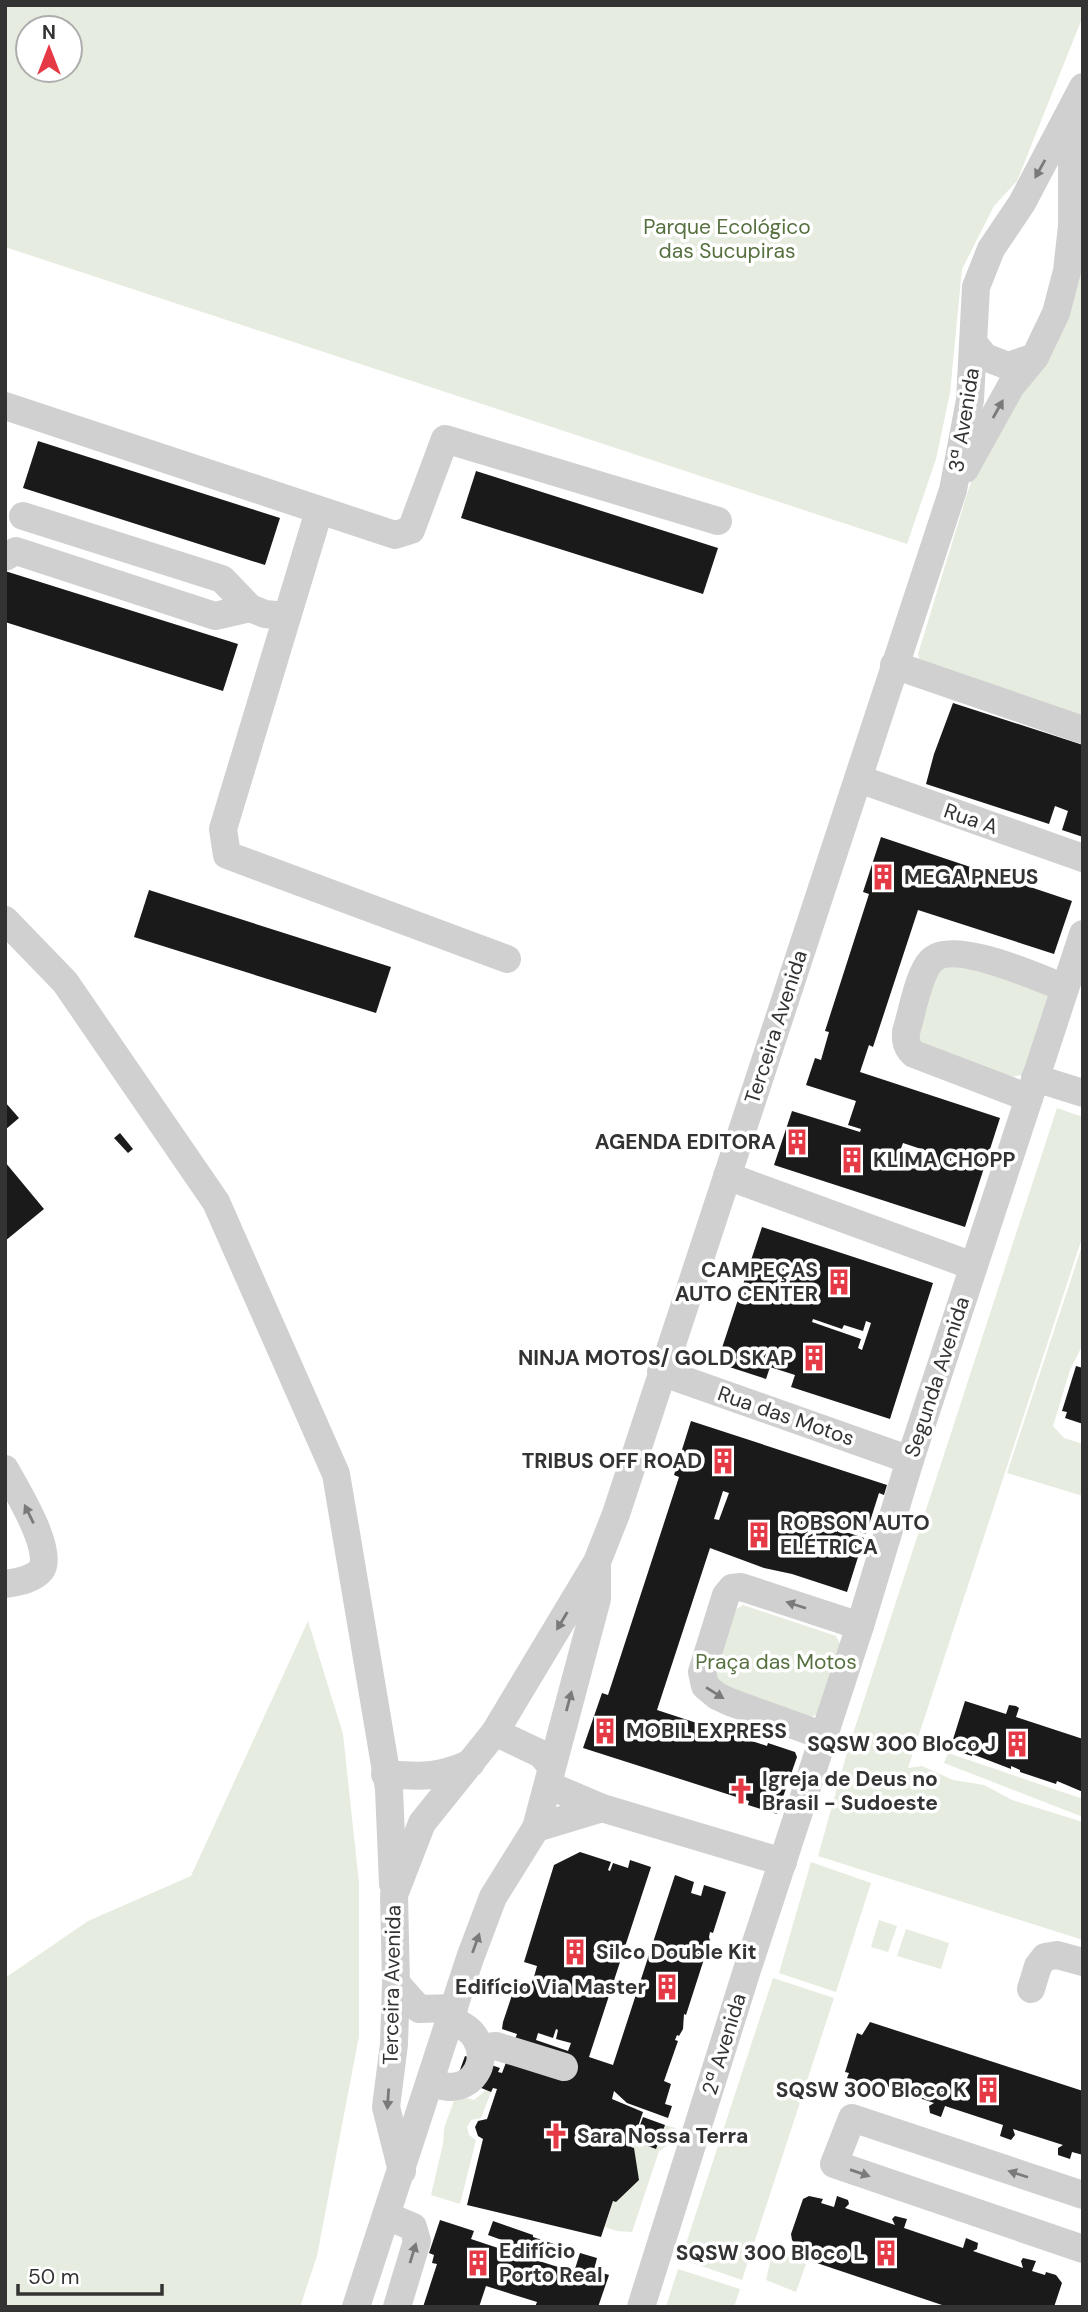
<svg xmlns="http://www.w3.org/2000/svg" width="1088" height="2312" font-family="'DM Sans',sans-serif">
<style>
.green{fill:#e6ecdf;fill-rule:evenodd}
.building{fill:#1a1a1a;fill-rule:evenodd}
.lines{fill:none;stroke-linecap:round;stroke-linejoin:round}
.minor{stroke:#d0d0d0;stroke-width:28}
.oneway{fill:#7a7a7a}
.labels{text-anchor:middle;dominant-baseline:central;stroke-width:7;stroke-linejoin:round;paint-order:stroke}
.park-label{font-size:21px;fill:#56703f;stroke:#fff}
.street-label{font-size:21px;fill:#333;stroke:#fff}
.poi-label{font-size:21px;font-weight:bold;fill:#333;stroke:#fff;text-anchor:start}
</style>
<rect width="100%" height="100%" fill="#fff"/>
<!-- green -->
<g class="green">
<path d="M 5,5 L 1083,5 L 1083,16 L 1017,181 L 994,206 L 962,269 L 950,393 L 936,459 L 907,544 L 5,247 ZM 28,28 L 70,28 L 70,70 L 28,70 Z"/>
<path d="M 1083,155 L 1083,719 L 920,662 L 918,654 L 968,491 L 983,450 L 1056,330 Z"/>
<path d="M 936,960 L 1043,987 L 1051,998 L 1027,1074 L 1005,1078 L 924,1049 L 915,1027 Z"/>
<path d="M 1057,1108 L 1083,1117 L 1083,1235 L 908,1768 L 922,1766 L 953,1780 L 984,1785 L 1012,1800 L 1083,1822 L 1083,1940 L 818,1856 L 848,1749 Z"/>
<path d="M 1083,1243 L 1083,1344 L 1070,1370 L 1053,1426 L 1064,1438 L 1083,1444 L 1083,1496 L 1007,1473 Z"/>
<path d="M 743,1605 L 836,1636 L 841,1646 L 819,1714 L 808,1718 L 718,1690 L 711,1678 L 733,1611 Z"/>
<path d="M 308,1621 L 343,1734 L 359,1883 L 359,2036 L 317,2256 L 300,2307 L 5,2307 L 5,1978 L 88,1921 L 191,1876 Z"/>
<path d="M 948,1753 L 1083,1799 L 1083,1817 L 944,1763 Z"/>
<path d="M 811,1862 L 871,1883 L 836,1992 L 779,1973 Z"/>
<path d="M 879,1920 L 897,1926 L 888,1952 L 871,1947 Z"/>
<path d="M 906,1929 L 949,1943 L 941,1969 L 897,1956 Z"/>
<path d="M 773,1978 L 834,1998 L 742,2280 L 681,2259 Z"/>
<path d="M 486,2090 L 491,2092 L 481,2118 L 471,2120 L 467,2127 L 469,2135 L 476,2140 L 460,2204 L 431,2195 L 443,2144 L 444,2128 L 456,2095 L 474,2100 Z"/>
<path d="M 664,2125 L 676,2128 L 671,2143 L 659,2151 L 632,2232 L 617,2231 L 605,2227 L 613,2202 L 632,2178 L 633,2141 L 654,2148 Z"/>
<path d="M 773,2250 L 806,2264 L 796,2292 L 766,2280 Z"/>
<path d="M 678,2269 L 740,2289 L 734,2307 L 666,2307 Z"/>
</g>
<!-- building -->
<g class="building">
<path d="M 38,441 L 280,518 L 265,565 L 23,488 Z"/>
<path d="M 476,471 L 718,548 L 703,594 L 461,518 Z"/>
<path d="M 5,571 L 238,644 L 223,691 L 5,622 Z"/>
<path d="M 953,703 L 1083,745 L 1083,837 L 1062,830 L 1068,811 L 1055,806 L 1049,824 L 926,784 L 934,754 Z"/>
<path d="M 881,837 L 1072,901 L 1054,954 L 918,910 L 873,1047 L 869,1045 L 860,1072 L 1000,1118 L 965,1227 L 774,1165 L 792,1111 L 860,1132 L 861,1129 L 848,1125 L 856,1101 L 806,1085 L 815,1058 L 821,1060 L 829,1032 L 825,1031 L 869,894 L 863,892 ZM 903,1143 L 930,1152 L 927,1160 L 900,1151 Z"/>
<path d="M 149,890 L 391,967 L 376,1013 L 134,937 Z"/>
<path d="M 5,1102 L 19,1118 L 5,1130 Z"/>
<path d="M 120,1133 L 133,1149 L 128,1153 L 114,1138 Z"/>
<path d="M 5,1162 L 44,1209 L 5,1241 Z"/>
<path d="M 762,1227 L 933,1283 L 890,1419 L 791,1387 L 795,1375 L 770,1367 L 766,1379 L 717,1363 ZM 813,1319 L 842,1329 L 844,1325 L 863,1331 L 866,1321 L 871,1323 L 862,1350 L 858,1348 L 861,1339 L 812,1322 Z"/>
<path d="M 1076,1366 L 1083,1368 L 1083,1424 L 1065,1418 L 1067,1412 L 1062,1411 Z"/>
<path d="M 691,1421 L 887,1485 L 884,1495 L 879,1493 L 866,1534 L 839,1525 L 837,1529 L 816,1522 L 818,1517 L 811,1516 L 810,1520 L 782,1511 L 782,1513 L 837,1532 L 837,1529 L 864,1538 L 847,1592 L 792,1574 L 764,1568 L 710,1548 L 657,1710 L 767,1746 L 768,1743 L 795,1752 L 797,1757 L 777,1814 L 748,1805 L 749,1801 L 583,1748 L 602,1693 L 608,1695 L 679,1477 L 674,1475 ZM 723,1491 L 729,1493 L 719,1520 L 714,1519 Z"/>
<path d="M 965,1701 L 1006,1714 L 1009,1705 L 1016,1706 L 1019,1708 L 1016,1717 L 1083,1739 L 1083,1792 L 1057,1781 L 1056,1784 L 1020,1772 L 1020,1770 L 1011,1766 L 1011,1769 L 972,1754 L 972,1756 L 950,1749 Z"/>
<path d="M 580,1852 L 611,1862 L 608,1870 L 610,1871 L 613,1863 L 628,1868 L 630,1860 L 651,1867 L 589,2057 L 613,2065 L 675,1875 L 694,1882 L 691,1893 L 701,1896 L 704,1885 L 726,1892 L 713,1933 L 710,1932 L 709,1937 L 711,1944 L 707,1954 L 703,1954 L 702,1958 L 704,1959 L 686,2015 L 684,2014 L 683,2029 L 679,2036 L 677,2035 L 675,2040 L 678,2041 L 664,2081 L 671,2084 L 665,2104 L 672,2106 L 668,2118 L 627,2103 L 614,2091 L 612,2099 L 643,2112 L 631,2147 L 634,2148 L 639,2180 L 616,2202 L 613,2201 L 601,2237 L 467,2205 L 483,2139 L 478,2136 L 475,2127 L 478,2121 L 487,2119 L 497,2089 L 493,2088 L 491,2092 L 457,2078 L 465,2056 L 500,2068 L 498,2072 L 502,2073 L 517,2034 L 502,2029 L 503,2022 L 517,1980 L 531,1984 L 534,1977 L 537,1966 L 524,1962 L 554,1865 ZM 556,2029 L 558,2030 L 556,2039 L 571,2043 L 568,2051 L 536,2040 L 538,2033 L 553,2038 Z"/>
<path d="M 870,2022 L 1083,2091 L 1083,2155 L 1072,2152 L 1070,2159 L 1058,2155 L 1058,2148 L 1063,2145 L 1013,2129 L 1015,2135 L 1011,2140 L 1000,2136 L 1003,2125 L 945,2106 L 941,2117 L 930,2113 L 929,2106 L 934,2103 L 884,2086 L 885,2096 L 871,2094 L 873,2087 L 847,2078 L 849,2073 L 845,2072 L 857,2033 L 862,2035 Z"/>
<path d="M 643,2117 L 665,2125 L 656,2149 L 634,2141 Z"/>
<path d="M 809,2196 L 823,2199 L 821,2203 L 834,2207 L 837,2196 L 848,2200 L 849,2204 L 845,2208 L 895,2225 L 892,2219 L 895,2216 L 907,2219 L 904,2228 L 963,2248 L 966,2238 L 978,2243 L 977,2249 L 973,2251 L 1023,2268 L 1021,2261 L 1023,2258 L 1036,2261 L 1032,2271 L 1045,2275 L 1046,2272 L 1056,2275 L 1062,2283 L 1054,2307 L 948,2307 L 793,2255 L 796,2245 L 792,2240 L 791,2234 L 803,2199 Z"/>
<path d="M 440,2220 L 474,2231 L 471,2239 L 510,2252 L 513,2244 L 488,2235 L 493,2221 L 533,2235 L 533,2237 L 563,2247 L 560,2257 L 546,2252 L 545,2254 L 541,2253 L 539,2261 L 574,2272 L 580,2253 L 597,2258 L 594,2270 L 609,2275 L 598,2307 L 535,2307 L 537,2302 L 486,2286 L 479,2307 L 423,2307 L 437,2264 L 432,2263 L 434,2255 L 429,2253 Z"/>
</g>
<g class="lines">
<!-- minor -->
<g class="minor">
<path d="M 975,345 L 985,357 L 1008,366 L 1035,357"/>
<path d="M 5,406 L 395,535 L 411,530 L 445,439 L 718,521"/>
<path d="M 965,469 L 1011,386 L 1035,357 L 1056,313 L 1067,271 L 1072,226 L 1072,163 L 1082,107"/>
<path d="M 319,511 L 223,829 L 227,855 L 507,959"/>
<path d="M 23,516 L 222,579 L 250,608 L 265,614 L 287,616"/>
<path d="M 5,557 L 16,551 L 215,616 L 250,608"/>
<path d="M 894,665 L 1083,730"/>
<path d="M 859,779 L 1083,858"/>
<path d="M 5,920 L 65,982 L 216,1202 L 336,1474 L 389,1789 L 393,1884"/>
<path d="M 1035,1078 L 1083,1093"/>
<path d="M 1029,1098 L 914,1054 C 907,1048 905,1042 906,1032 C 912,1013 918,975 931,961 C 952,938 1039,978 1065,988"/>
<path d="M 727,1176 L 973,1266"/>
<path d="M 661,1372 L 910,1460"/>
<path d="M 5,1469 C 15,1487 55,1552 41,1570 C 33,1580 16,1582 5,1584"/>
<path d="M 495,1732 L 541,1754 L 551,1766"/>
<path d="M 824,1736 L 730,1702 L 717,1696 L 705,1686 L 702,1672 L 726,1595 L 732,1588 L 741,1587 L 860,1626"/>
<path d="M 385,1774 C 422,1777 437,1778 471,1763"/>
<path d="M 548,1785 L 602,1808 L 783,1862"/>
<path d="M 536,1828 L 602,1808"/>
<path d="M 396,1983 L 419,2009 L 454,2008"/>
<path d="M 1031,1989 L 1038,1966 L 1045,1957 L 1057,1955 L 1083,1962"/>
<path d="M 481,2048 L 496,2046 L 564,2067"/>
<path d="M 430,2083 C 437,2084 444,2087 451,2087 C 476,2086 488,2059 476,2039 C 471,2029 460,2024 451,2019"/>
<path d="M 402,2171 L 386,2107 L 394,2044 L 396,1983 L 394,1895 L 422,1823 L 495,1732 L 597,1562 L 616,1514 L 953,490 L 970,400 L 976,287 L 991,249 L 1022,203 L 1083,87"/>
<path d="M 1083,2195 L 852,2118 L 834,2164 L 1083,2249"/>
<path d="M 387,2216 L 413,2227 L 417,2241 L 397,2307"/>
<path d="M 356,2307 L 470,1958 L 493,1897 L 536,1828 L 597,1599 L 597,1565"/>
<path d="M 641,2307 L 747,1970 L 860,1626 L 910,1460 L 1083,934"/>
</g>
</g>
<!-- one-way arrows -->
<defs><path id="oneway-solid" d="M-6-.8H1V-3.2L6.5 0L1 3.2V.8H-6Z" transform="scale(1.75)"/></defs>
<g class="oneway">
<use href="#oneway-solid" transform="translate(1040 169) rotate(119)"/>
<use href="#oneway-solid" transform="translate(998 409) rotate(-61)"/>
<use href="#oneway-solid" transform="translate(29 1514) rotate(-116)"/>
<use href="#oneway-solid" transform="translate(796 1605) rotate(-162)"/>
<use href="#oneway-solid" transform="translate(562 1621) rotate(121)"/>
<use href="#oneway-solid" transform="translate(715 1693) rotate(32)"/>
<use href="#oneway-solid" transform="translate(569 1701) rotate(-75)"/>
<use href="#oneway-solid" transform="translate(476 1943) rotate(-70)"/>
<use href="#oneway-solid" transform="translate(388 2099) rotate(94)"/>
<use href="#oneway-solid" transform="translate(860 2173) rotate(19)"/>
<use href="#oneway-solid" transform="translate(1018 2174) rotate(-162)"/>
<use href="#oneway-solid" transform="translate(413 2253) rotate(-73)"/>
</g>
<!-- icons -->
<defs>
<g id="building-bare" transform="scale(2.1)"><path d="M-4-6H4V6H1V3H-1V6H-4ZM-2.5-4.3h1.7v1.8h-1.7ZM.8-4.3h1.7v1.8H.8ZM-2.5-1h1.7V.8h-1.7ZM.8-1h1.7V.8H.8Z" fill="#e63946" stroke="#fff" stroke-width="2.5" paint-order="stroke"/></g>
<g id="church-bare" transform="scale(2.1)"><path d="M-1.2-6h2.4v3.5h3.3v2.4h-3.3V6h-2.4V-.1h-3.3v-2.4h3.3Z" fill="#e63946" stroke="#fff" stroke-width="2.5" paint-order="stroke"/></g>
</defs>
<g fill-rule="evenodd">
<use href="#building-bare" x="883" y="877"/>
<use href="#building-bare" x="797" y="1142"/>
<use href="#building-bare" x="852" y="1160"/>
<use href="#building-bare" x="839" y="1282"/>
<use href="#building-bare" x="814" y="1358"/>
<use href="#building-bare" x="723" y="1461"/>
<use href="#building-bare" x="759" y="1535"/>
<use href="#building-bare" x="605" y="1731"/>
<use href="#building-bare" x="1017" y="1744"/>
<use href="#church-bare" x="741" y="1791"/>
<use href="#building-bare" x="575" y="1952"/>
<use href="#building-bare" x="667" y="1987"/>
<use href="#building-bare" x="988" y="2090"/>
<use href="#church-bare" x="556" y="2136"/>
<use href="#building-bare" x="886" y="2253"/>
<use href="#building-bare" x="478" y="2263"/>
</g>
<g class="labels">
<!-- park labels -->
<g class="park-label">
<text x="727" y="227">Parque Ecológico<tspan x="727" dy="24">das Sucupiras</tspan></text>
<text x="776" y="1662">Praça das Motos</text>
</g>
<!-- street labels -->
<g class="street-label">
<text transform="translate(964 420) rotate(-81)">3ª Avenida</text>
<text transform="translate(971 819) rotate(19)">Rua A</text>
<text transform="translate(776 1027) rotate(-72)">Terceira Avenida</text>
<text transform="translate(937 1377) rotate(-72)">Segunda Avenida</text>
<text transform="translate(786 1416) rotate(19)">Rua das Motos</text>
<text transform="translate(392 1985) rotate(-89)">Terceira Avenida</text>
<text transform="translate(724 2044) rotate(-73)">2ª Avenida</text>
</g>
<!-- poi labels -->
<g class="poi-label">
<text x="904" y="877">MEGA PNEUS</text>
<text x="776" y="1142" text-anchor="end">AGENDA EDITORA</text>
<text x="873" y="1160">KLIMA CHOPP</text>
<text x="818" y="1270" text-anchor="end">CAMPEÇAS<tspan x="818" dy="24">AUTO CENTER</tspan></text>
<text x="793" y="1358" text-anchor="end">NINJA MOTOS/ GOLD SKAP</text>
<text x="702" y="1461" text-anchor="end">TRIBUS OFF ROAD</text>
<text x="780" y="1523">ROBSON AUTO<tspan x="780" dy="24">ELÉTRICA</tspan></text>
<text x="626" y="1731">MOBIL EXPRESS</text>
<text x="996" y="1744" text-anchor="end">SQSW 300 Bloco J</text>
<text x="762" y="1779">Igreja de Deus no<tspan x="762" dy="24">Brasil - Sudoeste</tspan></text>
<text x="596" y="1952">Silco Double Kit</text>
<text x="646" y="1987" text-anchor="end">Edifício Via Master</text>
<text x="967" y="2090" text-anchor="end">SQSW 300 Bloco K</text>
<text x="577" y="2136">Sara Nossa Terra</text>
<text x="499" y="2251">Edifício<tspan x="499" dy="24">Porto Real</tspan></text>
<text x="865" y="2253" text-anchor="end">SQSW 300 Bloco L</text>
</g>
</g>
<!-- border -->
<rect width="1088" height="2312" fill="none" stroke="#333333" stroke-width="14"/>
<!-- north arrow -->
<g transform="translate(49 49)"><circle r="33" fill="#ffffff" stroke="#adadad" stroke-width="2"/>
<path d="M0-5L12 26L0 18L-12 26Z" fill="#e63946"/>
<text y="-10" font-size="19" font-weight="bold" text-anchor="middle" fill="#333333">N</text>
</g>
<!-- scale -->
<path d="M18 2284v10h144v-10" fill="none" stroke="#333333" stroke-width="3.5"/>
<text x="28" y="2284" font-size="21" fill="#333333" stroke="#ffffff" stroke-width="5" paint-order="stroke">50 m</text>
</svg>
